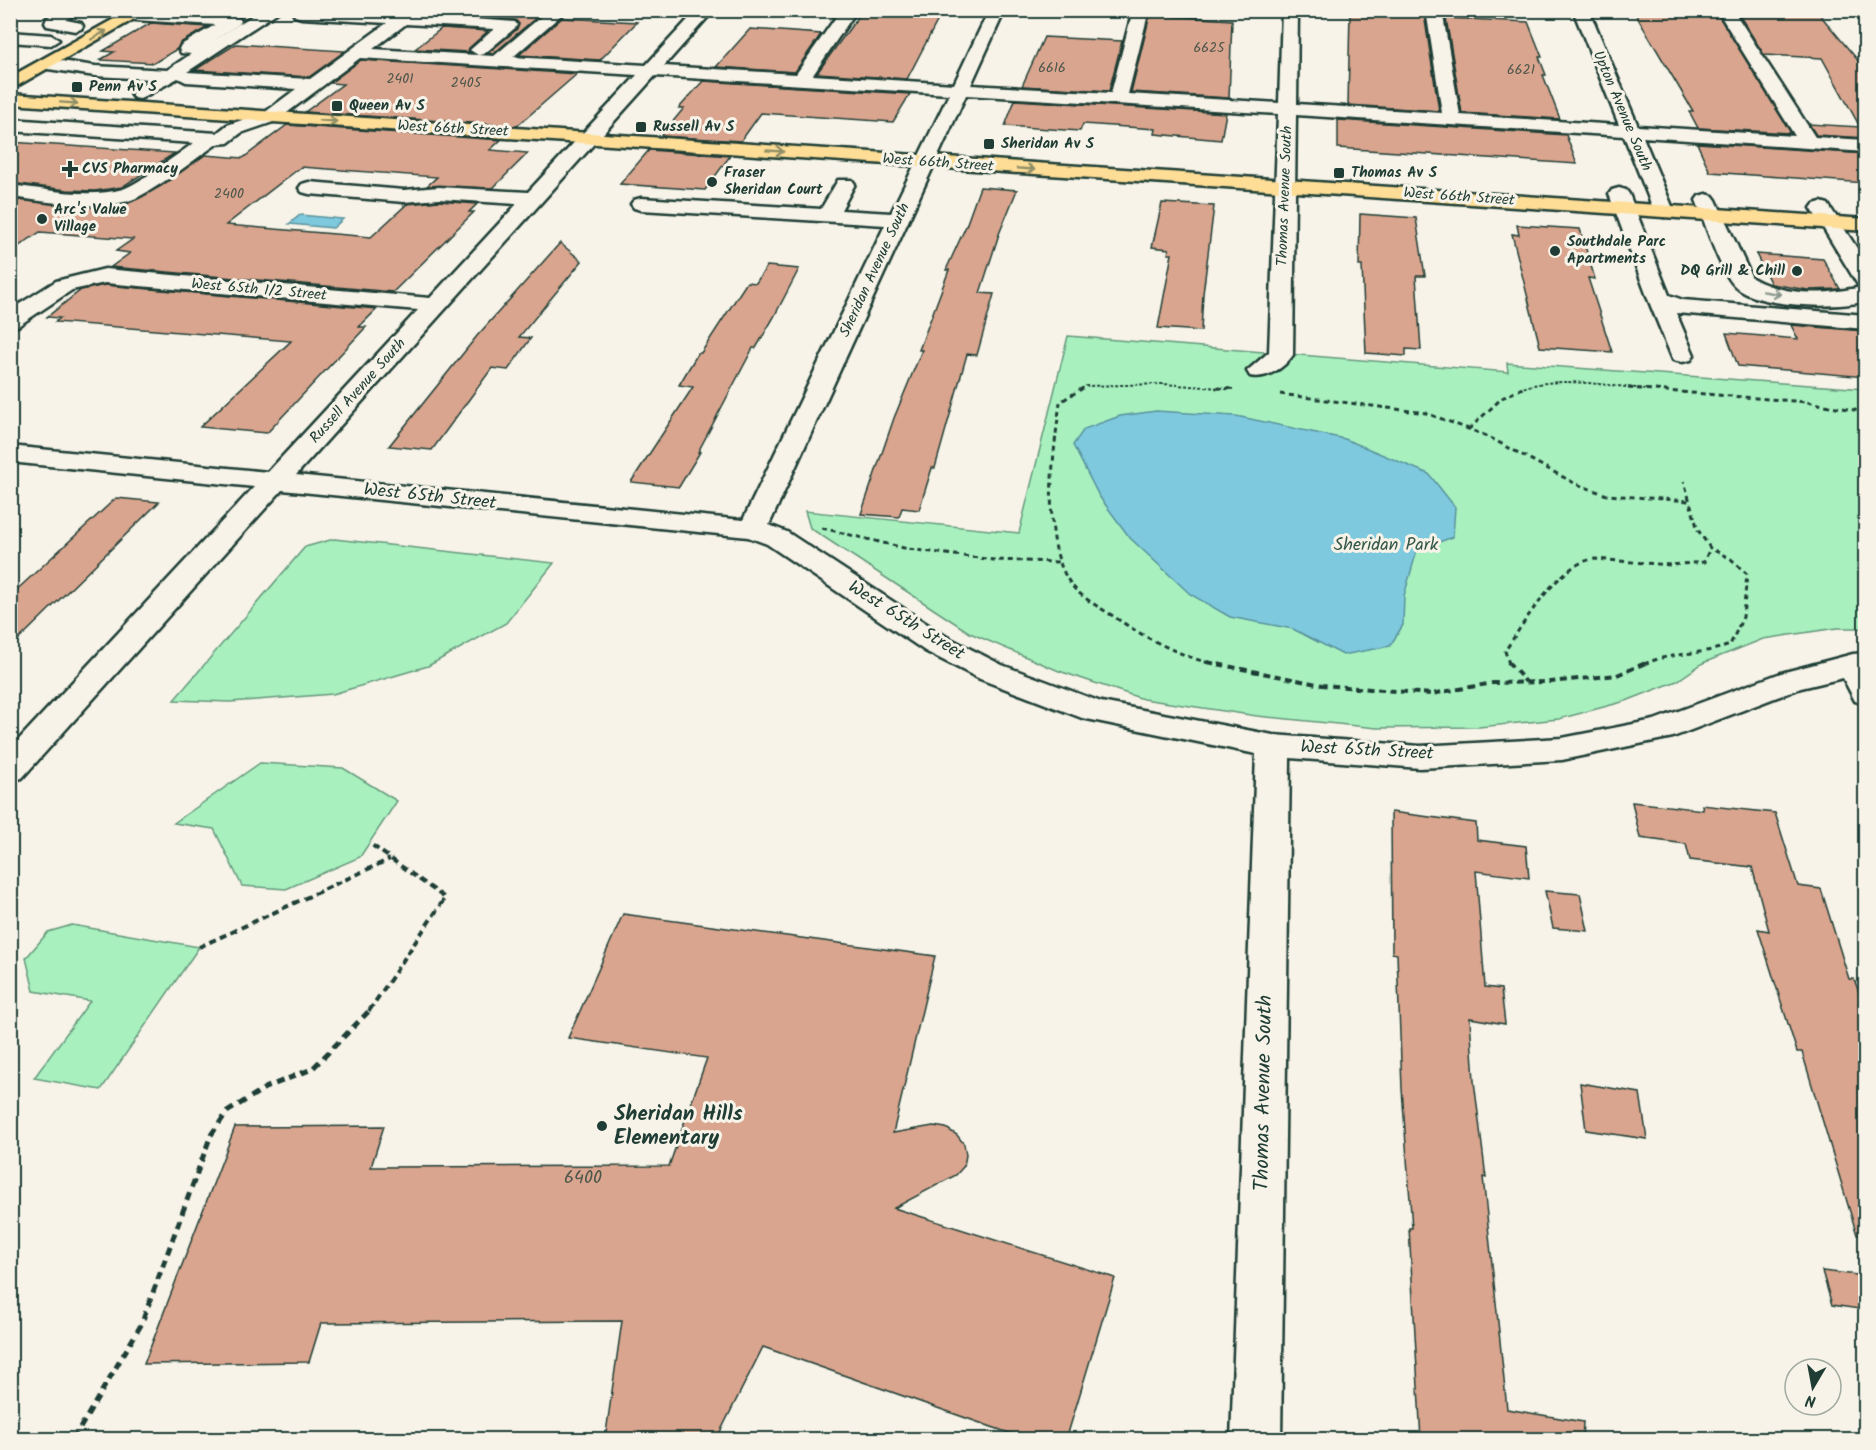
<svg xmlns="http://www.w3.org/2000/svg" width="1876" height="1450" font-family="Kalam,sans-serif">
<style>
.green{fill:#a8f1bf;stroke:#64977a;stroke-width:1.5}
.water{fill:#7ec9de;stroke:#58919a;stroke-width:1.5}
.building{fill:#daa58f;stroke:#1f3d34;stroke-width:1.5}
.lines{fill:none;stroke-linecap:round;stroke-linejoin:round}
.minor-casing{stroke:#1f3d34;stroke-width:5}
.major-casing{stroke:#1f3d34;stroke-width:5}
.path-far3{stroke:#1f3d34;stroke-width:2;stroke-dasharray:3 2;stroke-linecap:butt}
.path-far2{stroke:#1f3d34;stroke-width:3;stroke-dasharray:5 4;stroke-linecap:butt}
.path-far1{stroke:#1f3d34;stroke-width:4;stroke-dasharray:7 4.5;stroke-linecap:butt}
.path{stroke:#1f3d34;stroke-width:5;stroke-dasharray:8 6;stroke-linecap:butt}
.minor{fill:#f7f3e8;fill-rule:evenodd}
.major{fill:#fedd96;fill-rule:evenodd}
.oneway{stroke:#8e8d65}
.oneway2{stroke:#8b988e}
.poi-dot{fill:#1f3d34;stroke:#f7f3e8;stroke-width:2}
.labels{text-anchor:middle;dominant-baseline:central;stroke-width:6;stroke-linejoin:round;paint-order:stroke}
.far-number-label{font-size:14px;fill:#4e574b}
.far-poi-label{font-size:15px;font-weight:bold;fill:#1f3d34;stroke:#f7f3e8;text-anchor:start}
.far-street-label{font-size:15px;fill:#1f3d34;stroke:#f7f3e8}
.street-label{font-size:18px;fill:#1f3d34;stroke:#f7f3e8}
.park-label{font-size:18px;fill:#345849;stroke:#f7f3e8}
.near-number-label{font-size:18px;fill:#4e574b}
.near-street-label{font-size:21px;fill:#1f3d34;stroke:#f7f3e8}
.near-poi-label{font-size:21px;font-weight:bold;fill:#1f3d34;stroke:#f7f3e8;text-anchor:start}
</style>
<rect width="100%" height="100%" fill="#f7f3e8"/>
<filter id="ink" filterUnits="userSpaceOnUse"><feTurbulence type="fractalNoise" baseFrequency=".0167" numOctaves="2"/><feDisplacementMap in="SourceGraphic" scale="12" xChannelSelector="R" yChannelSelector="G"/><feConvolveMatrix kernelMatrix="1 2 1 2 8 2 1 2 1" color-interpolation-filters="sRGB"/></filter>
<g filter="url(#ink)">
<!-- green -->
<g class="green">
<path d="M 1068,336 L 1508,372 L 1507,363 L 1865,389 L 1865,628 L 1837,628 L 1763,639 L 1703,663 L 1677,681 L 1626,701 L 1559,719 L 1479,727 L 1377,728 L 1257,716 L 1143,699 L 1059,671 L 970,633 L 810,528 L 805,511 L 1019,533 Z"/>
<path d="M 334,539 L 554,563 L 506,623 L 428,666 L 333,694 L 230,702 L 174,700 L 305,547 Z"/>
<path d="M 260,763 L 343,768 L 397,801 L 360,857 L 286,889 L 242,886 L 214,829 L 174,823 Z"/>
<path d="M 72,925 L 199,947 L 101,1090 L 34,1078 L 90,1001 L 34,991 L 26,958 L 48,932 Z"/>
</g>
<!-- water -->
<g class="water">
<path d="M 300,215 L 343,219 L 333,228 L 289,224 Z"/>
<path d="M 1156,411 L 1236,416 L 1345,439 L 1429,474 L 1455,507 L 1453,537 L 1417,550 L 1404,596 L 1403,625 L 1390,646 L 1343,655 L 1293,629 L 1230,617 L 1190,594 L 1130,538 L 1099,496 L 1073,445 L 1084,429 L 1120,416 Z"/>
</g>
<!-- building -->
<g class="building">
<path d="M 174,10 L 241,10 L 233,15 Z"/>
<path d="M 863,10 L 941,14 L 907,79 L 817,73 Z"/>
<path d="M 1350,10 L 1424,14 L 1439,111 L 1348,105 Z"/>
<path d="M 1633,10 L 1715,10 L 1791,133 L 1698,128 L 1689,111 L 1693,111 Z"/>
<path d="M 1736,10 L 1816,10 L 1866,70 L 1866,138 L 1816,135 L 1809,124 L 1860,127 L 1822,58 L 1764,55 Z"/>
<path d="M 466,12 L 538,16 L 493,54 L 488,53 L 516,30 L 519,24 L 515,20 L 461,16 Z"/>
<path d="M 1150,15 L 1232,20 L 1229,98 L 1131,92 Z"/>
<path d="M 562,18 L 637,22 L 600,60 L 519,55 Z"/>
<path d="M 1446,18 L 1528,22 L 1542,57 L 1539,57 L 1546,75 L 1543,75 L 1560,119 L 1462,113 Z"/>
<path d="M 151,23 L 208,27 L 180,43 L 177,49 L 154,63 L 100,60 L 114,52 L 103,51 Z"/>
<path d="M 442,28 L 488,31 L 469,48 L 469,52 L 415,49 Z"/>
<path d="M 750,29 L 821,34 L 795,72 L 716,67 Z"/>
<path d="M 1044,37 L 1122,41 L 1109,91 L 1022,86 Z"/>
<path d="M 236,44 L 345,51 L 309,77 L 195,70 Z"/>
<path d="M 361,60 L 577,74 L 517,126 L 305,112 L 343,84 L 330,83 Z"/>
<path d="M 703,81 L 910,94 L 893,122 L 761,113 L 741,141 L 661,136 L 684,108 L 679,108 Z"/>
<path d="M 1015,100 L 1226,113 L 1221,140 L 1155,134 L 1156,129 L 1083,124 L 1080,131 L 1005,126 Z"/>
<path d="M 1338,120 L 1566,135 L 1577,164 L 1338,148 Z"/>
<path d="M 287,125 L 501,140 L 490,150 L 528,153 L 493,188 L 427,186 L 437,177 L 301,167 L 226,225 L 371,237 L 407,204 L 439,201 L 477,204 L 469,212 L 474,212 L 393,292 L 111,267 L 130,253 L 116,251 L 133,239 L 40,232 L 10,252 L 10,199 L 76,207 L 111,207 L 127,204 L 161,186 L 205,155 L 243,158 Z"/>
<path d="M 10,142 L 175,153 L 122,187 L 95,191 L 67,190 L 10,183 Z"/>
<path d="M 1697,143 L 1866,154 L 1866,183 L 1710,172 Z"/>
<path d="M 649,150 L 730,156 L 705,190 L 620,184 Z"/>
<path d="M 980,187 L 1017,190 L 999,234 L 980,293 L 994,294 L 977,355 L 967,354 L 935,468 L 932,468 L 919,510 L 902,508 L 899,517 L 861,514 L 894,418 L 922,350 L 919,350 L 949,270 L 946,270 L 966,226 Z"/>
<path d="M 1162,203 L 1214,206 L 1203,294 L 1201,331 L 1158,328 L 1172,254 L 1168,254 L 1169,249 L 1152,247 Z"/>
<path d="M 1360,214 L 1416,218 L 1425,276 L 1416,276 L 1421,350 L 1406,349 L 1406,356 L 1366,353 L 1362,266 L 1359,266 Z"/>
<path d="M 1517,225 L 1580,229 L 1595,279 L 1588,278 L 1612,352 L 1540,347 L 1512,234 L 1519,235 Z"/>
<path d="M 560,243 L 582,261 L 519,337 L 531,338 L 508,370 L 492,368 L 432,450 L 389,446 L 477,336 Z"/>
<path d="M 1756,254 L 1823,259 L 1840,289 L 1808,290 L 1771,284 Z"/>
<path d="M 767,266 L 799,269 L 774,317 L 756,348 L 753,348 L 698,452 L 700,452 L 679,487 L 631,482 L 693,387 L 679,385 L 698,353 L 701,353 L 747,282 L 756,283 Z"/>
<path d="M 105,285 L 377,309 L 359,327 L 366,327 L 267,433 L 200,427 L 291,341 L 55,322 L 60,318 L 47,317 L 81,290 Z"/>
<path d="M 1791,325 L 1864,331 L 1866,377 L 1738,366 L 1726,333 L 1798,339 Z"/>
<path d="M 116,498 L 159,502 L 10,648 L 10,596 Z"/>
<path d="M 1632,802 L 1703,810 L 1702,805 L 1775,813 L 1798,886 L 1821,889 L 1849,979 L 1854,979 L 1866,1011 L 1866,1234 L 1857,1235 L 1802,1052 L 1797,1052 L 1758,929 L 1769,931 L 1752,867 L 1690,860 L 1686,844 L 1640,838 Z"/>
<path d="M 1391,812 L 1476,823 L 1477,840 L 1526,846 L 1529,878 L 1476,871 L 1485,987 L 1501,989 L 1505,1024 L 1470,1018 L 1474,1081 L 1486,1178 L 1483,1177 L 1507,1409 L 1583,1422 L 1582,1440 L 1421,1440 L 1409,1228 L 1412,1228 L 1402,1089 L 1397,954 L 1392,953 Z"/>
<path d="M 1545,891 L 1580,894 L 1588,931 L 1553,928 Z"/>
<path d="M 623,914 L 935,956 L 893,1133 L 933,1126 L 946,1128 L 957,1135 L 964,1144 L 966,1155 L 964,1166 L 956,1175 L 894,1208 L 1115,1278 L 1066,1440 L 1029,1440 L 763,1347 L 716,1440 L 605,1440 L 622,1321 L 321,1323 L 309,1362 L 144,1364 L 235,1127 L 384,1126 L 371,1167 L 669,1166 L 707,1058 L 568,1038 Z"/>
<path d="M 1580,1083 L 1640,1093 L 1647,1139 L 1586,1130 Z"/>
<path d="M 1822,1271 L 1866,1276 L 1866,1310 L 1832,1305 Z"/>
</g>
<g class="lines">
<!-- minor casing -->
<g class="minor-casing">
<g id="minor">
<path d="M 60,10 L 80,10 L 66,20 L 81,23 L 83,26 L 81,29 L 75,31 L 47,26 L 45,23 L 47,18 Z"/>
<path d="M 140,10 L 239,18 L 241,21 L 239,24 L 205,46 L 261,10 L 281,10 L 187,72 L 310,79 L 387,23 L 301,18 L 295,16 L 293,13 L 295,10 L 400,14 L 404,10 L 423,10 L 418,15 L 515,22 L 517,25 L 515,28 L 484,54 L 478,55 L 470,50 L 494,29 L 406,24 L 373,49 L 494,56 L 549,10 L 567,10 L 513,57 L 646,65 L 697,10 L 714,10 L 664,66 L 796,74 L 841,10 L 857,10 L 813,75 L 954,84 L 989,10 L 1005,10 L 971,85 L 1111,93 L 1133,10 L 1149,10 L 1128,94 L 1279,103 L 1282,10 L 1298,10 L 1297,104 L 1442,113 L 1426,10 L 1442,10 L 1460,115 L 1619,125 L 1573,10 L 1589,10 L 1638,126 L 1795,136 L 1717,10 L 1733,10 L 1815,137 L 1866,140 L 1866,152 L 1643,137 L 1674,211 L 1671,215 L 1664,217 L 1657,215 L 1654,211 L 1624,136 L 1296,115 L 1293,355 C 1284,368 1266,380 1250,376 L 1247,371 L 1269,352 L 1278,114 L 966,95 L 769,525 L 787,532 L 947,637 L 1002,665 L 1101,702 L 1273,735 L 1420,746 L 1562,738 L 1654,720 L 1781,673 L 1853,654 L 1866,653 L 1866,704 L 1855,701 L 1843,678 L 1801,688 L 1673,737 L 1562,760 L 1420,768 L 1290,758 L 1281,1440 L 1231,1440 L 1256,754 L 1082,718 L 980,679 L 925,651 L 767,544 L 748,537 L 282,490 L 22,778 L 10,781 L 10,749 L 254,487 L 10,462 L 10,446 L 268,472 L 418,310 L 105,283 L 72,290 L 18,326 L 10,328 L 10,310 L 56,281 L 105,269 L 430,298 L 517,204 L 439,199 L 404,202 L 309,194 L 302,192 L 299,188 L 302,184 L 309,182 L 404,190 L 439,187 L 528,192 L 637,75 L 360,58 L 276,121 L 241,133 L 228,143 L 217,144 C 192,161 167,182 140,196 C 107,214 46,201 10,197 L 10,185 C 46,189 87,199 123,189 C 139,184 177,154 194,143 L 10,131 L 10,119 L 217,133 L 227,125 L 264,113 L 296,89 L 186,82 L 178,78 L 140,99 L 134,98 L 131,94 L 151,79 L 95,76 L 48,69 L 42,68 L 39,64 L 42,60 L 48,59 L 95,66 L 167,70 L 191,54 L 181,53 L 179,49 L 181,45 L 215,25 L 135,20 L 127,15 L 129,12 ZM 655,76 L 949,94 L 891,213 L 841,210 L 855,184 L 852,180 L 838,180 L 821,209 L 641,198 L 634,200 L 631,204 L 634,208 L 641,210 L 885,225 L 743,520 L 296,475 Z"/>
<path d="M 10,32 L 51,35 L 59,40 L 51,45 L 10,42 Z"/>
<path d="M 1619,188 L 1626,190 L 1629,194 L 1669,295 L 1683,300 L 1866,315 L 1866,329 L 1676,313 L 1694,355 L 1691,360 L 1682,362 L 1673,360 L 1648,299 L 1609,194 L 1612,190 Z"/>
<path d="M 1706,194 L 1713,196 L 1716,200 L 1752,278 C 1785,297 1830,295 1865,286 L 1858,285 L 1811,208 L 1814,204 L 1821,202 L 1828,204 L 1866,262 L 1866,301 C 1838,309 1758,308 1736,287 C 1720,273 1705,222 1696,200 L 1699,196 Z"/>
</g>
</g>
<!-- major casing -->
<g class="major-casing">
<g id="major">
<path d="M 130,10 L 150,10 L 10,90 L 10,77 Z"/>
<path d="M 10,94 L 1866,219 L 1866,231 L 10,104 Z"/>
</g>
</g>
<!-- path-far3 -->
<g class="path-far3">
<path d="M 1081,389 L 1086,386 L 1163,384 L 1233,389"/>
<path d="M 1519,389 C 1558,375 1606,386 1647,389"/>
</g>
<!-- path-far2 -->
<g class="path-far2">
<path d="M 1083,388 L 1060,402 C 1054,452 1037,554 1078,592 C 1090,603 1106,611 1119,620 C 1145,638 1185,658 1214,664"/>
<path d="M 1216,388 L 1233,389"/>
<path d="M 1628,388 L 1807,402 L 1866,412"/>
<path d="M 1280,394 L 1426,413 L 1487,436 L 1576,484 L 1607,495 L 1690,501"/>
<path d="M 1469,429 L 1502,398 L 1523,388"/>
<path d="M 822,528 L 908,549 L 994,560 L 1058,562"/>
<path d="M 1509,664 L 1505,651 C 1523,624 1560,561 1595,559 L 1670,565 L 1704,562 L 1710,548"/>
<path d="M 1644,664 C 1671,652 1702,655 1730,645 L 1743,617 L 1747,574 L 1731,559 L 1710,548 L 1698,530 L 1684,481"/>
</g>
<!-- path-far1 -->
<g class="path-far1">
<path d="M 1207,662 L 1322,685 L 1431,694 L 1493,683 L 1551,682 L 1617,675 L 1648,662"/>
<path d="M 1508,662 L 1526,682"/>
<path d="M 199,947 L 390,859"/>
<path d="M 369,1011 L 445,898 L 369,843"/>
</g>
<!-- path -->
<path class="path" d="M 73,1440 L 141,1325 L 211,1135 L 227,1112 L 265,1088 L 312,1069 L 370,1010"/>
<!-- minor -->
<use href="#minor" class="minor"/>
<!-- major -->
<use href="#major" class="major"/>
</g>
<!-- one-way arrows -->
<defs><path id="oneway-shaft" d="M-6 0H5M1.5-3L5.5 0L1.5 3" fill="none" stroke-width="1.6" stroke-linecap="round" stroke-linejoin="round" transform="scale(1.5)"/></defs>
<g class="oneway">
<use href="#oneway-shaft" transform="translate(99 35) rotate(-30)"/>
<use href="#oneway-shaft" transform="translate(69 103) rotate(4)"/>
<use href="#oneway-shaft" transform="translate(328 121) rotate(4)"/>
<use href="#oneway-shaft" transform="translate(775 151) rotate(4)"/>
<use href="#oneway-shaft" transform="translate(1026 169) rotate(4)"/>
</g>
<use class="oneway2" href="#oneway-shaft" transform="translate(1772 293) rotate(10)"/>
</g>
<!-- markers -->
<g class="poi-dot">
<rect x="71" y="81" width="12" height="12" rx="3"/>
<rect x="331" y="100" width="12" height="12" rx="3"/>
<rect x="635" y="121" width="12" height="12" rx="3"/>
<rect x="983" y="138" width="12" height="12" rx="3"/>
<path d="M67 160h6v6h6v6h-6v6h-6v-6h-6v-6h6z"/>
<rect x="1333" y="167" width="12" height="12" rx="3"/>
<circle cx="712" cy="182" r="6"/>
<circle cx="42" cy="219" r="6"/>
<circle cx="1555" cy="251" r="6"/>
<circle cx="1797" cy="271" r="6"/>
<circle cx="602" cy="1126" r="6"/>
</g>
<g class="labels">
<!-- far-number labels -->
<g class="far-number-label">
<text x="1209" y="48">6625</text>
<text x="1052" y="68">6616</text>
<text x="1521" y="70">6621</text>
<text x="400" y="79">2401</text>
<text x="466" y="83">2405</text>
<text x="229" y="194">2400</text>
</g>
<!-- far-poi labels -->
<g class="far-poi-label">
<text x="89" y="87">Penn Av S</text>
<text x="349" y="106">Queen Av S</text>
<text x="653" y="127">Russell Av S</text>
<text x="1001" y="144">Sheridan Av S</text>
<text x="82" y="169">CVS Pharmacy</text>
<text x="724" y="173">Fraser<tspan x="724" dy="17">Sheridan Court</tspan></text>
<text x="1351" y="173">Thomas Av S</text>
<text x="54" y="210">Arc's Value<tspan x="54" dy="17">Village</tspan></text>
<text x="1567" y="242">Southdale Parc<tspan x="1567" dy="17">Apartments</tspan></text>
<text x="1785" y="271" text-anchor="end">DQ Grill &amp; Chill</text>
</g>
<!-- far-street labels -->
<g class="far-street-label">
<text transform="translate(1622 111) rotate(67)">Upton Avenue South</text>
<text transform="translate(453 129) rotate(3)">West 66th Street</text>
<text transform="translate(938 163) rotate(4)">West 66th Street</text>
<text transform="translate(1285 196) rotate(-88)">Thomas Avenue South</text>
<text transform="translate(1459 197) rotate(4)">West 66th Street</text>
<text transform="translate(875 270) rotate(-65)">Sheridan Avenue South</text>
<text transform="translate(259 290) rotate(5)">West 65th 1/2 Street</text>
<text transform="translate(358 391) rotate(-48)">Russell Avenue South</text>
</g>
<!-- street labels -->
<g class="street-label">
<text transform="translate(430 497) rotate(6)">West 65th Street</text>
<text transform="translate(906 621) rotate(32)">West 65th Street</text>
<text transform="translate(1367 751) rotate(3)">West 65th Street</text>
</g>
<!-- park labels -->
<g class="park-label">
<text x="1386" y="545">Sheridan Park</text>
</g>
<!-- near-number labels -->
<g class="near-number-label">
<text x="583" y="1178">6400</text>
</g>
<!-- near-street labels -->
<g class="near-street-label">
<text transform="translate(1264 1093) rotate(-89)">Thomas Avenue South</text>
</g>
<!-- near-poi labels -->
<g class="near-poi-label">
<text x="614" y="1114">Sheridan Hills<tspan x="614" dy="24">Elementary</tspan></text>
</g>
</g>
<!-- margin -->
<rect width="1876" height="1450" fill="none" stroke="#f7f3e8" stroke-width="36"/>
<rect x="18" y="18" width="1840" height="1414" fill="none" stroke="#1f3d34" stroke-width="2" filter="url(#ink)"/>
<!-- north arrow -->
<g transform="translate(1813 1387) rotate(190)"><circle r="28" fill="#f7f3e8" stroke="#a1aaa0" stroke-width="1.5"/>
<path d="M0-4.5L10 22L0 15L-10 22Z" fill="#1f3d34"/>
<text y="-9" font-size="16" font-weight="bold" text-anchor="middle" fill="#1f3d34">N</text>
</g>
</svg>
